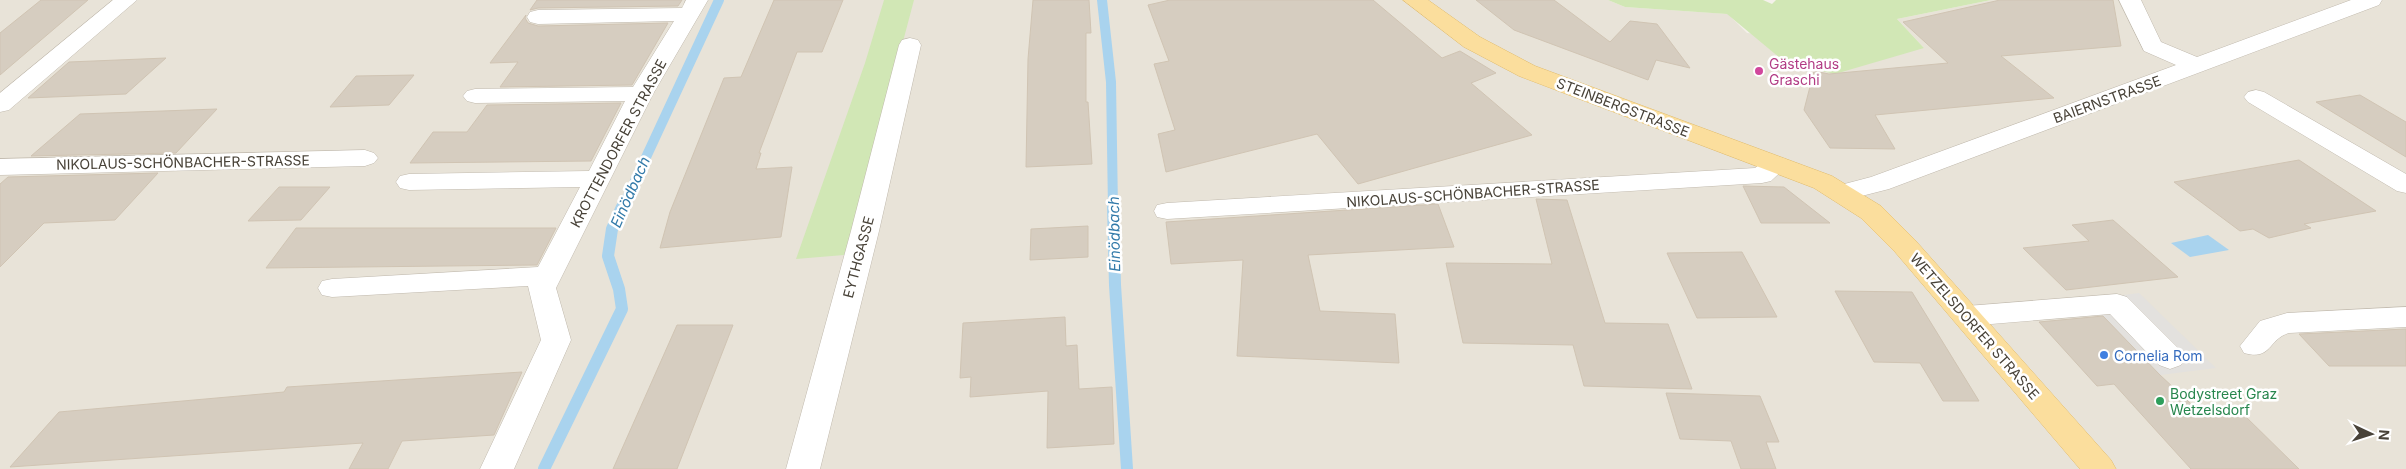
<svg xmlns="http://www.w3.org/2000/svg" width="2406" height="469" font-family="Inter,sans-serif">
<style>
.residential{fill:#e8e3d8}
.green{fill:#d1e7b5}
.parking{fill:#e3e1de}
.water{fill:#a9d3ee}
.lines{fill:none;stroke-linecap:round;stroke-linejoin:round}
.stream-far1{stroke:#a9d3ee;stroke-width:10}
.stream{stroke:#a9d3ee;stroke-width:12}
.building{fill:#d6cdc0;stroke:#d0c4b3}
.minor-casing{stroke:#c0b9ad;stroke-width:1}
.major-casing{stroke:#e0bb6c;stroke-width:1}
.minor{fill:#fff;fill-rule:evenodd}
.major{fill:#fbde9d;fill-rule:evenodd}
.hotel-dot{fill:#d1479c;stroke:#fff;stroke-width:2}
.shop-dot{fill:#3f7fe0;stroke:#fff;stroke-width:2}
.leisure-dot{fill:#2e9e5b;stroke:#fff;stroke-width:2}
.labels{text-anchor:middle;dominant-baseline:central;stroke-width:5;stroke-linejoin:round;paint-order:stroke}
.hotel-label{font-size:14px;fill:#b23c85;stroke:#fff;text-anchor:start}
.street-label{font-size:14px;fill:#484238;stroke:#fff}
.shop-label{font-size:14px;fill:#366cbe;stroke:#fff;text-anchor:start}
.leisure-label{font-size:14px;fill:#27864d;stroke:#fff;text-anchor:start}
.water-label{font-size:15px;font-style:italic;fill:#327aa9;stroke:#fff}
</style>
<rect width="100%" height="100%" fill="#f4f1ea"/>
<!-- residential -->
<path class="residential" d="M 0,0 L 1608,0 L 1625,7 L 1728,14 L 1747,33 L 1924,48 L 1897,19 L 1991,0 L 2406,0 L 2406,469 L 0,469 Z"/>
<!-- green -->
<g class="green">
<path d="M 884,0 L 914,0 L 851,238 L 844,255 L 796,259 L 865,63 Z"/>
<path d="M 1608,0 L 1763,0 L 1772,4 L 1776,0 L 1991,0 L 1897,19 L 1924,48 L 1835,74 L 1796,65 L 1780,58 L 1727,14 L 1625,7 Z"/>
</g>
<!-- parking -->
<path class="parking" d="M 2139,293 L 2216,368 L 2160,375 L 2086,300 Z"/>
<!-- water -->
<path class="water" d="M 2208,235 L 2229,250 L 2190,257 L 2171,243 Z"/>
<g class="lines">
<!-- stream-far1 -->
<g class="stream-far1">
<path d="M 1102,0 L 1111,82 L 1113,209"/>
<path d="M 622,209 L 719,0"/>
</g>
<!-- stream -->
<g class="stream">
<path d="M 1113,207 L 1115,285 L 1127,469"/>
<path d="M 544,469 L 622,309 L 619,289 L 608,256 L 612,229 L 622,207"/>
</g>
</g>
<!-- building -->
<g class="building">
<path d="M 41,0 L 88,0 L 0,75 L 0,33 Z"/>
<path d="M 537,0 L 682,0 L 678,6 L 538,8 L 530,10 Z"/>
<path d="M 774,0 L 843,0 L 822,52 L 797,52 L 759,153 L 761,153 L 756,169 L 792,167 L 781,237 L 660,248 L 670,212 L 724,78 L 741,77 Z"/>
<path d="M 1033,0 L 1089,0 L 1091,33 L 1086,33 L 1086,102 L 1088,102 L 1092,164 L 1026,167 L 1028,59 Z"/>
<path d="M 1170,0 L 1373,0 L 1442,58 L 1460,51 L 1496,73 L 1471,83 L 1532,135 L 1358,184 L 1317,134 L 1166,172 L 1158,134 L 1175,130 L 1154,64 L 1169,61 L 1148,5 Z"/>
<path d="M 1476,0 L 1554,0 L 1610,42 L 1630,21 L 1657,24 L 1690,68 L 1656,60 L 1648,80 L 1514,30 Z"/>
<path d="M 2000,0 L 2113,0 L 2121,46 L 2001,56 L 2054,98 L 1875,115 L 1895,149 L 1830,148 L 1804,110 L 1814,71 L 1829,74 L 1948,63 L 1903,22 Z"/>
<path d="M 526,15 L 525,18 L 528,23 L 538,26 L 668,23 L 632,85 L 500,87 L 518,62 L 490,63 Z"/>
<path d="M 166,58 L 126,94 L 28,98 L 69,62 Z"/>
<path d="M 414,75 L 389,105 L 330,107 L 356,76 Z"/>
<path d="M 2360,95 L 2406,122 L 2406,157 L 2316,102 Z"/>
<path d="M 621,103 L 591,161 L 410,163 L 433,132 L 467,132 L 487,105 Z"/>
<path d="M 217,109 L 176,153 L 31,156 L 80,114 Z"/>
<path d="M 2299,160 L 2376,211 L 2304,224 L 2311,228 L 2269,238 L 2253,229 L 2240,231 L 2174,182 Z"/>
<path d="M 158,173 L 115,220 L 44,223 L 0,267 L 0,184 L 8,177 Z"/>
<path d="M 1743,186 L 1784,187 L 1830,223 L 1761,223 Z"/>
<path d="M 279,187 L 330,187 L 301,220 L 248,221 Z"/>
<path d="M 1536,199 L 1567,200 L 1605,323 L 1668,324 L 1692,389 L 1584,386 L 1573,345 L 1463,343 L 1446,263 L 1552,264 Z"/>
<path d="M 1438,204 L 1454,247 L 1308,255 L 1320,311 L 1395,314 L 1399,363 L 1237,356 L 1243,260 L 1171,264 L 1166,222 Z"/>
<path d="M 2113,220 L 2178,277 L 2066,290 L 2023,248 L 2089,241 L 2072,225 Z"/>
<path d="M 1088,226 L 1088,257 L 1030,260 L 1031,229 Z"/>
<path d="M 296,228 L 556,228 L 537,265 L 266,268 Z"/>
<path d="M 1742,252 L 1777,317 L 1697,318 L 1667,253 Z"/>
<path d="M 1835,291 L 1912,292 L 1979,401 L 1943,401 L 1920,363 L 1874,362 Z"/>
<path d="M 2103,316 L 2160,375 L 2204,416 L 2243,414 L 2299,469 L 2191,469 L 2114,384 L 2097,386 L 2039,322 Z"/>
<path d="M 1065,317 L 1066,346 L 1077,345 L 1079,389 L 1112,387 L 1114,444 L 1047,448 L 1048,391 L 970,397 L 971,377 L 960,378 L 963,323 Z"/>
<path d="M 677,325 L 733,325 L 677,469 L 613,469 Z"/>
<path d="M 2406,329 L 2406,366 L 2329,366 L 2299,334 Z"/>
<path d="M 522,372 L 494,435 L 402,441 L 388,469 L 349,469 L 363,443 L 10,467 L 59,412 L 284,392 L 287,387 Z"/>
<path d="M 1666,393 L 1760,396 L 1779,442 L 1766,442 L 1776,469 L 1741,469 L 1731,441 L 1680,439 Z"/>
</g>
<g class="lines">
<!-- minor casing -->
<g class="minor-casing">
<g id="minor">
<path d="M 113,0 L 137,0 L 9,110 L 0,112 L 0,93 Z"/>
<path d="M 686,0 L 708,0 L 653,94 L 556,288 L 571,340 L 514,469 L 480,469 L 541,340 L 528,286 L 332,297 L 322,295 L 318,288 L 322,281 L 332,279 L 538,267 L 580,187 L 409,190 L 400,188 L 396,182 L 400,176 L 409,174 L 589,171 L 625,101 L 475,103 L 467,101 L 463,96 L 467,91 L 475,89 L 633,87 L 674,21 L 538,24 L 530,22 L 527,17 L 530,12 L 538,10 L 682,8 Z"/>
<path d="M 2119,0 L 2141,0 L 2161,42 L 2197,57 L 2351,0 L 2382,0 L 2379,5 L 1889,189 L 1842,201 L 1833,199 L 1829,193 L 1833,187 L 1871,177 L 2176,65 L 2144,51 Z"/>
<path d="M 910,38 L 918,40 L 921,45 L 879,231 L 820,469 L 786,469 L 851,231 L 899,45 L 902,40 Z"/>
<path d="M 2256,90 L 2264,92 L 2406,174 L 2406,193 L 2397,191 L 2248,102 L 2244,97 L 2248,92 Z"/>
<path d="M 365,150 L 374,153 L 378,158 L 374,163 L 365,166 L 0,175 L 0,159 Z"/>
<path d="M 1776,156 L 1785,159 L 1789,164 L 1771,181 L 1762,183 L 1167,219 L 1157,217 L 1154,211 L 1157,205 L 1167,203 L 1755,168 L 1767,159 Z"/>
<path d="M 2117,294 L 2127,297 L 2181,351 L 2185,358 L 2181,365 L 2170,369 L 2159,365 L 2110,314 L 1967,326 L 1957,323 L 1952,316 L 1957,309 L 1967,306 Z"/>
<path d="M 2406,307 L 2406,327 L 2289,333 C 2268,339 2272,361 2244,353 L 2240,346 L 2260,321 L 2287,313 Z"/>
</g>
</g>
<!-- major casing -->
<g class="major-casing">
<path id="major" d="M 1403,0 L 1428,0 L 1480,37 L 1535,66 L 1832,176 L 1881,206 L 1915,240 L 2111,460 L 2116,469 L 2080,469 L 1895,252 L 1861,218 L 1814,188 L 1519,76 L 1464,47 Z"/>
</g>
<!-- minor -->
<use href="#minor" class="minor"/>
<!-- major -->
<use href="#major" class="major"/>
</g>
<!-- markers -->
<circle class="hotel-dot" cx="1759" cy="71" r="5"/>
<circle class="shop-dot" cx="2104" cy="355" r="5"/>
<circle class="leisure-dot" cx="2160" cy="401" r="5"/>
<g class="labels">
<!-- hotel labels -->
<g class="hotel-label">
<text x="1769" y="63">Gästehaus<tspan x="1769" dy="16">Graschi</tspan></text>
</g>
<!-- street labels -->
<g class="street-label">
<text transform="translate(2107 99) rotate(-20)">BAIERNSTRASSE</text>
<text transform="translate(1623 107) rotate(21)">STEINBERGSTRASSE</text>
<text transform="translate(618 143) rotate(-62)">KROTTENDORFER STRASSE</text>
<text transform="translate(183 162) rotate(-1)">NIKOLAUS-SCHÖNBACHER-STRASSE</text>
<text transform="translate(1473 193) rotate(-4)">NIKOLAUS-SCHÖNBACHER-STRASSE</text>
<text transform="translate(858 257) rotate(-75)">EYTHGASSE</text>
<text transform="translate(1975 326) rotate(49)">WETZELSDORFER STRASSE</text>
</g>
<!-- shop labels -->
<g class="shop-label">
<text x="2114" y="355">Cornelia Rom</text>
</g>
<!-- leisure labels -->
<g class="leisure-label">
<text x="2170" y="393">Bodystreet Graz<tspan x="2170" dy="16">Wetzelsdorf</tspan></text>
</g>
<!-- water labels -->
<g class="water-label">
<text transform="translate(630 192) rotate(-66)">Einödbach</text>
<text transform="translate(1114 234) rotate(-91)">Einödbach</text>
</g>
</g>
<!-- north arrow -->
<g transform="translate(2371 434) rotate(94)" stroke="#ffffff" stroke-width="4" paint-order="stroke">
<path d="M0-4L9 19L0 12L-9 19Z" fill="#484238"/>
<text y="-8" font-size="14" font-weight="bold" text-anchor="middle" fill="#484238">N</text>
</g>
</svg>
